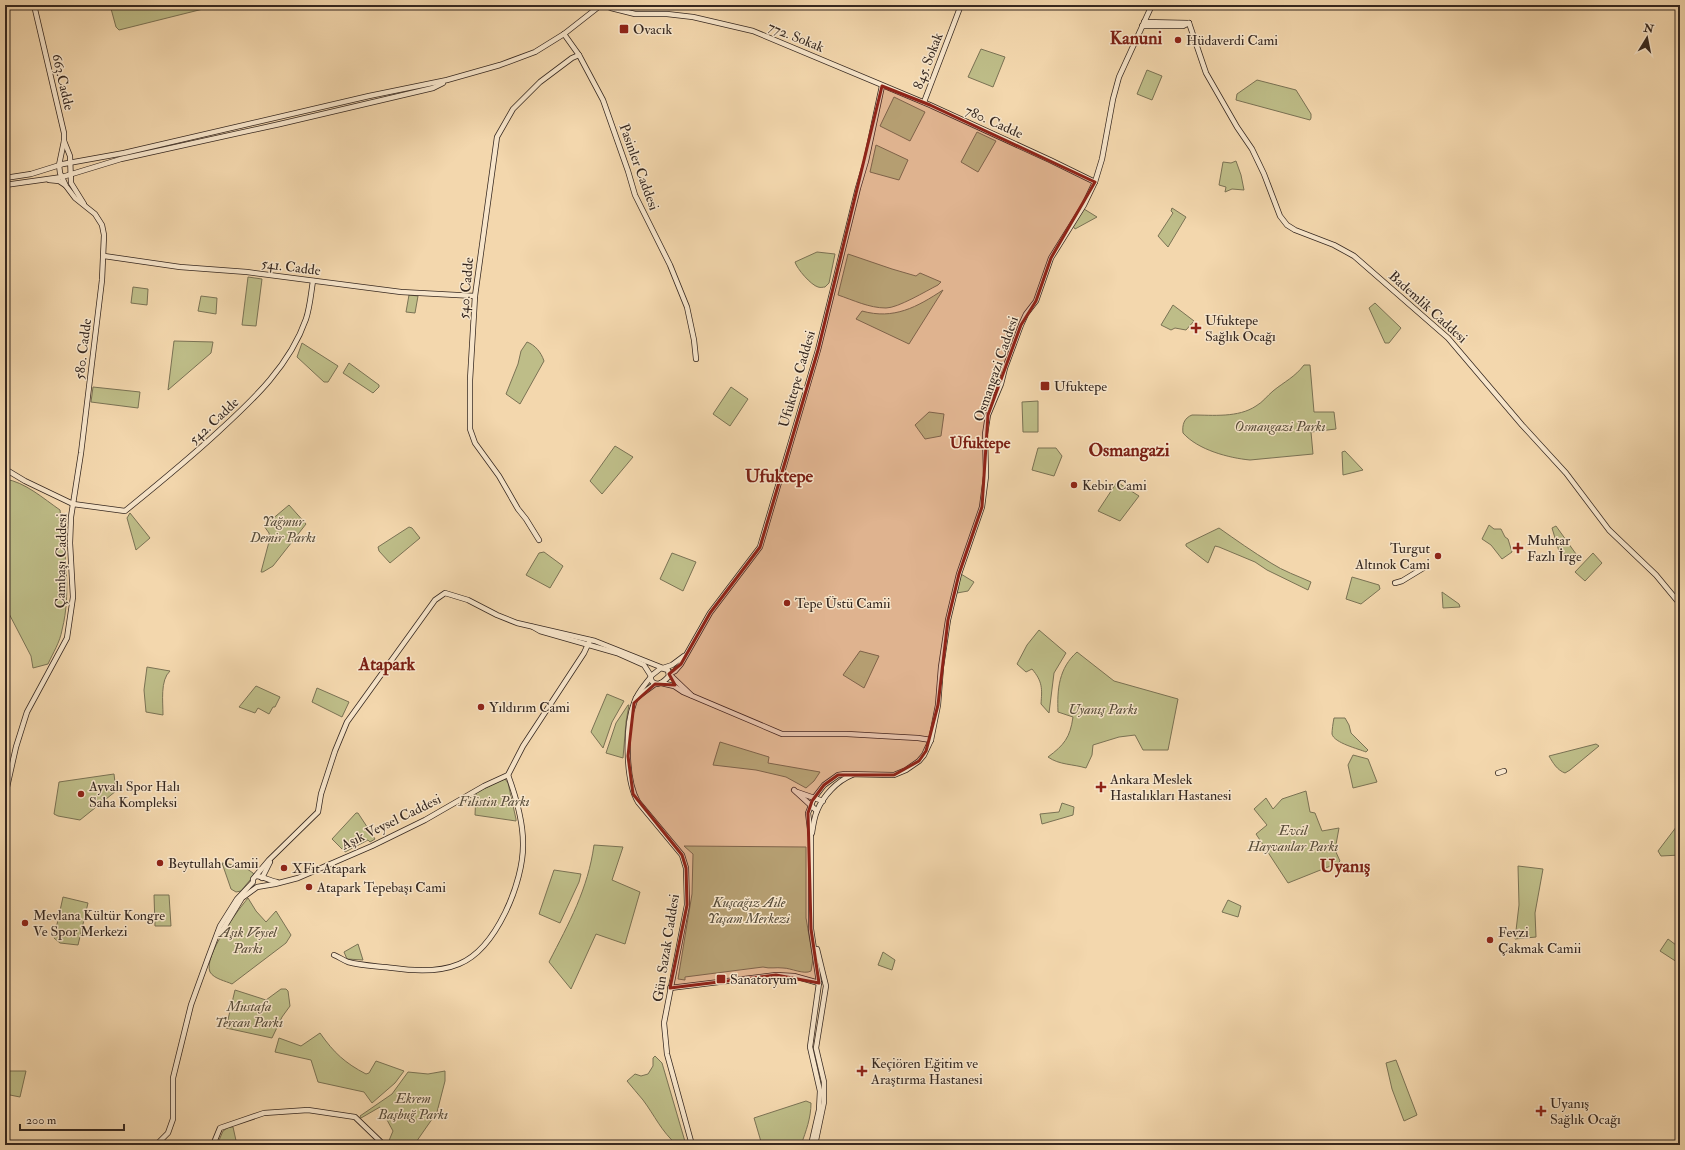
<svg xmlns="http://www.w3.org/2000/svg" width="1685" height="1150" font-family="'IM FELL Double Pica',serif">
<style>
.green{fill:#bebd88;stroke:#7a7254}
.lines{fill:none;stroke-linecap:round;stroke-linejoin:round}
.secondary-casing{stroke:#362820;stroke-width:6}
.secondary{stroke:#f7e5ca;stroke-width:4.5}
.marked{fill:#8f2418;fill-opacity:0.2;stroke:#8f2418;stroke-width:3;stroke-linejoin:round}
.poi-dot{fill:#8f2418;stroke:#f7e5ca;stroke-width:1.5}
.labels{text-anchor:middle;dominant-baseline:central;stroke-width:3;stroke-linejoin:round;paint-order:stroke}
.poi-label{font-size:14px;fill:#362820;stroke:#f7e5ca;text-anchor:start}
.street-label{font-size:14px;fill:#362820;stroke:#f7e5ca}
.park-label{font-size:14px;font-style:italic;fill:#584d3a;stroke:#f7e5ca}
.quarter-label{font-size:16px;font-weight:bold;fill:#7a1f14;stroke:#f7e5ca}
.district-label{font-size:18px;font-weight:bold;fill:#7a1f14;stroke:#f7e5ca}
</style>
<rect width="100%" height="100%" fill="#f3d7ad"/>
<filter id="stains"><feTurbulence type="fractalNoise" baseFrequency=".005" numOctaves="4"/><feColorMatrix values="0 0 0 0 .2 0 0 0 0 .09 0 0 0 0 .02 0 0 0 .5 -.17"/></filter>
<radialGradient id="worn" r=".72"><stop offset=".6" stop-color="#630" stop-opacity="0"/><stop offset="1" stop-color="#630" stop-opacity=".3"/></radialGradient>
<!-- green -->
<g class="green">
<path d="M 110,5 L 219,5 L 119,30 L 116,27 Z"/>
<path d="M 981,49 L 1005,57 L 993,87 L 968,77 Z"/>
<path d="M 1147,70 L 1162,76 L 1152,100 L 1137,94 Z"/>
<path d="M 1257,80 L 1296,90 L 1311,114 L 1311,118 L 1310,120 L 1236,100 L 1237,94 Z"/>
<path d="M 894,97 L 925,112 L 910,141 L 880,126 Z"/>
<path d="M 977,132 L 996,141 L 978,172 L 961,162 Z"/>
<path d="M 876,145 L 908,160 L 899,180 L 870,172 Z"/>
<path d="M 1236,161 L 1241,175 L 1244,190 L 1232,189 L 1225,192 L 1226,187 L 1219,185 L 1223,162 L 1231,163 Z"/>
<path d="M 1172,208 L 1186,217 L 1168,247 L 1158,236 L 1173,213 L 1171,211 Z"/>
<path d="M 1084,209 L 1097,217 L 1075,229 L 1073,226 Z"/>
<path d="M 817,252 L 835,254 L 829,283 L 825,287 C 823,287 821,288 818,287 C 811,285 797,269 795,262 Z"/>
<path d="M 848,254 L 892,269 L 916,276 L 920,273 L 941,282 L 938,285 C 926,291 898,308 886,308 C 869,308 853,300 838,295 Z"/>
<path d="M 248,277 L 262,279 L 256,326 L 242,325 Z"/>
<path d="M 133,287 L 148,289 L 147,305 L 131,303 Z"/>
<path d="M 943,290 L 909,344 L 856,319 L 862,311 C 894,320 917,307 943,290 Z"/>
<path d="M 409,295 L 418,296 L 415,313 L 406,312 Z"/>
<path d="M 201,296 L 217,298 L 216,314 L 198,311 Z"/>
<path d="M 1375,303 L 1401,328 L 1389,343 L 1385,343 L 1369,308 Z"/>
<path d="M 1173,305 L 1194,321 L 1186,330 L 1175,328 L 1171,330 L 1161,325 Z"/>
<path d="M 174,341 L 213,342 L 211,353 L 168,390 Z"/>
<path d="M 527,342 C 535,345 541,352 544,361 L 520,404 L 506,394 L 518,364 L 521,351 Z"/>
<path d="M 302,343 L 338,366 L 328,382 L 324,382 L 297,357 Z"/>
<path d="M 349,363 L 379,385 L 379,387 L 373,393 L 343,373 Z"/>
<path d="M 1304,365 L 1310,365 L 1314,412 L 1334,412 L 1336,429 L 1311,432 L 1313,454 L 1250,460 C 1229,458 1198,450 1183,433 C 1182,425 1184,418 1192,415 C 1213,415 1238,418 1256,406 C 1263,402 1267,396 1273,391 C 1284,382 1295,377 1304,365 Z"/>
<path d="M 93,387 L 140,392 L 138,408 L 91,402 Z"/>
<path d="M 731,387 L 748,399 L 730,426 L 713,414 Z"/>
<path d="M 1038,401 L 1038,432 L 1023,432 L 1022,402 Z"/>
<path d="M 929,412 L 944,414 L 941,436 L 925,439 L 915,425 Z"/>
<path d="M 615,446 L 633,457 L 602,494 L 590,481 Z"/>
<path d="M 1038,448 L 1056,448 L 1062,456 L 1054,476 L 1032,470 Z"/>
<path d="M 1345,451 L 1363,470 L 1343,475 L 1342,452 Z"/>
<path d="M 5,479 C 25,482 44,499 60,510 C 64,550 72,591 62,630 C 60,642 53,653 48,664 L 33,668 L 31,656 L 5,606 Z"/>
<path d="M 1117,482 L 1139,496 L 1120,521 L 1098,511 Z"/>
<path d="M 289,505 L 306,524 L 273,566 L 263,572 L 261,572 L 270,538 L 269,533 L 264,526 Z"/>
<path d="M 130,513 L 150,538 L 136,550 L 127,518 Z"/>
<path d="M 1489,525 L 1494,529 L 1501,529 L 1505,537 L 1508,539 L 1512,552 L 1502,559 L 1491,545 L 1482,539 Z"/>
<path d="M 1556,526 L 1576,554 L 1562,561 L 1552,528 Z"/>
<path d="M 409,527 L 412,528 L 420,538 L 390,563 L 379,551 L 378,547 Z"/>
<path d="M 1219,528 C 1236,540 1253,552 1271,563 C 1283,571 1298,576 1311,582 L 1308,590 L 1267,570 L 1255,562 L 1219,547 L 1215,546 L 1208,563 L 1186,546 L 1186,544 Z"/>
<path d="M 544,552 L 563,566 L 550,588 L 526,575 L 539,553 Z"/>
<path d="M 672,553 L 696,562 L 683,591 L 660,579 Z"/>
<path d="M 1593,553 L 1602,563 L 1585,581 L 1575,572 Z"/>
<path d="M 961,574 L 974,582 L 968,591 L 957,593 Z"/>
<path d="M 1352,577 L 1379,585 L 1380,589 L 1361,604 L 1346,599 Z"/>
<path d="M 1442,592 L 1459,604 L 1460,607 L 1443,608 Z"/>
<path d="M 1039,630 L 1066,653 L 1054,673 L 1049,713 L 1041,704 C 1042,689 1043,682 1032,669 L 1026,672 L 1017,664 L 1027,645 Z"/>
<path d="M 860,651 L 879,656 L 864,688 L 843,675 Z"/>
<path d="M 1077,652 L 1114,681 L 1178,699 L 1168,750 L 1143,750 L 1135,735 L 1119,737 L 1093,745 L 1092,755 L 1086,768 C 1073,764 1059,765 1048,757 C 1064,745 1070,738 1073,717 L 1058,712 C 1057,689 1059,668 1077,652 Z"/>
<path d="M 147,667 L 170,671 C 160,680 163,702 163,715 L 146,712 L 144,690 Z"/>
<path d="M 256,686 L 280,697 L 275,707 L 273,707 L 269,714 L 258,708 L 255,713 L 239,707 Z"/>
<path d="M 317,688 L 349,702 L 342,717 L 312,702 Z"/>
<path d="M 607,694 L 624,701 L 612,722 L 603,748 L 591,732 Z"/>
<path d="M 628,705 L 629,705 L 626,722 L 623,758 L 606,753 L 616,723 Z"/>
<path d="M 1334,718 L 1345,718 L 1349,725 L 1351,733 L 1368,750 L 1366,752 C 1359,749 1334,743 1332,734 C 1332,730 1333,723 1334,718 Z"/>
<path d="M 720,742 L 769,757 L 768,763 L 820,772 L 814,781 L 806,788 L 786,777 L 756,770 L 713,765 Z"/>
<path d="M 1596,744 L 1599,746 L 1570,770 L 1565,773 C 1557,770 1553,763 1549,756 Z"/>
<path d="M 1353,755 L 1368,759 L 1377,782 L 1353,788 L 1348,765 Z"/>
<path d="M 114,774 L 116,791 L 80,820 L 58,816 L 54,814 L 59,782 Z"/>
<path d="M 505,779 L 508,783 L 516,819 L 516,821 L 475,815 L 476,793 L 499,781 Z"/>
<path d="M 1306,791 L 1310,812 L 1315,813 L 1322,831 L 1339,828 L 1335,850 L 1340,861 L 1338,863 L 1288,883 L 1256,834 L 1267,825 L 1254,809 L 1266,798 L 1273,809 L 1282,799 Z"/>
<path d="M 1062,803 L 1074,807 L 1073,815 L 1042,824 L 1040,814 L 1059,812 Z"/>
<path d="M 356,813 L 358,813 L 375,839 L 370,842 L 368,840 L 345,852 L 332,839 Z"/>
<path d="M 1680,822 L 1680,855 L 1661,856 L 1658,851 Z"/>
<path d="M 594,845 L 623,847 L 612,880 L 640,892 L 625,944 L 596,934 L 571,989 L 549,962 C 569,923 588,889 594,845 Z"/>
<path d="M 684,846 L 806,847 L 806,918 L 813,959 L 811,971 C 804,975 791,968 783,968 C 776,967 770,969 763,967 L 685,977 L 685,980 L 678,979 L 692,894 L 693,854 Z"/>
<path d="M 237,862 L 253,873 L 254,875 L 241,891 L 236,892 L 231,889 L 222,863 L 235,865 Z"/>
<path d="M 1518,866 L 1543,869 L 1535,913 L 1536,937 L 1515,939 L 1519,905 Z"/>
<path d="M 554,870 L 581,874 L 579,882 L 560,923 L 539,914 Z"/>
<path d="M 154,895 L 169,895 L 171,926 L 155,926 Z"/>
<path d="M 63,897 L 88,903 L 78,945 L 60,943 L 54,938 Z"/>
<path d="M 248,898 L 256,911 L 266,922 L 276,911 L 291,935 L 286,943 L 232,984 C 226,981 214,979 210,972 C 203,956 238,910 248,898 Z"/>
<path d="M 1228,900 L 1241,906 L 1238,917 L 1222,912 Z"/>
<path d="M 1668,939 L 1680,948 L 1680,964 L 1660,951 Z"/>
<path d="M 358,944 L 363,960 L 347,959 L 344,952 Z"/>
<path d="M 883,952 L 895,960 L 892,970 L 878,965 Z"/>
<path d="M 281,989 L 286,989 L 288,991 L 290,1006 L 282,1017 L 272,1038 L 226,1028 L 235,990 L 266,1000 Z"/>
<path d="M 320,1033 C 334,1053 345,1063 366,1074 L 369,1073 L 376,1061 L 404,1071 L 395,1083 L 372,1103 L 364,1092 L 318,1082 L 311,1060 L 275,1052 L 279,1038 L 301,1046 Z"/>
<path d="M 655,1056 L 662,1063 L 686,1145 L 677,1145 C 661,1131 655,1116 643,1100 C 638,1094 632,1087 627,1081 L 635,1074 L 641,1076 L 648,1074 L 653,1066 L 653,1058 Z"/>
<path d="M 1396,1060 L 1417,1115 L 1404,1121 L 1392,1089 L 1386,1063 Z"/>
<path d="M 5,1071 L 26,1071 L 20,1097 L 5,1094 Z"/>
<path d="M 445,1071 L 445,1081 L 437,1112 L 414,1145 L 390,1145 L 388,1143 L 393,1131 L 380,1107 L 361,1118 L 360,1116 L 392,1094 L 408,1072 L 428,1074 Z"/>
<path d="M 806,1101 L 811,1103 C 811,1118 806,1131 801,1145 L 762,1145 L 754,1118 Z"/>
<path d="M 229,1127 L 233,1127 L 237,1145 L 217,1145 L 223,1131 Z"/>
</g>
<g class="lines">
<!-- secondary casing -->
<g class="secondary-casing">
<g id="secondary">
<path d="M 34,5 L 64,133 L 64,141 L 70,156 L 71,183 L 84,204"/>
<path d="M 603,5 L 611,8 L 635,14 L 667,14 L 693,17 L 753,31 L 930,105 L 1050,160 L 1095,182"/>
<path d="M 1144,22 L 1189,23"/>
<path d="M 1189,23 L 1206,73 L 1237,127 L 1252,149 L 1264,174 L 1280,216 L 1287,225 L 1295,230 L 1334,245 L 1354,256 L 1448,338 L 1522,425 L 1566,473 L 1609,530 L 1656,575 L 1680,604"/>
<path d="M 1142,26 L 1183,26 L 1189,23"/>
<path d="M 564,34 L 579,55 L 603,100 L 628,171 L 635,195 L 670,265 L 687,307 L 694,340 L 696,359"/>
<path d="M 924,102 L 961,5"/>
<path d="M 5,178 L 31,174 L 63,164 L 124,153 L 369,96 L 447,80 L 500,65 L 535,52 L 564,34 L 601,5"/>
<path d="M 49,180 L 59,181 L 65,185"/>
<path d="M 5,185 L 62,177 L 121,159 L 280,124 L 433,88 L 443,83"/>
<path d="M 104,256 L 180,267 L 247,272 L 401,292 L 475,296"/>
<path d="M 5,469 L 25,481 L 73,504 L 125,511 C 157,485 189,459 219,431 C 254,399 290,365 306,319 C 310,307 311,293 313,281"/>
<path d="M 539,540 L 526,519 L 518,509 L 499,476 L 475,443 L 470,429 L 470,380 L 475,296 L 497,137 L 513,109 L 540,82 L 572,58 L 579,55"/>
<path d="M 1395,583 L 1402,581 L 1425,567"/>
<path d="M 533,627 L 540,631 L 617,653 L 644,665 L 651,676"/>
<path d="M 661,668 L 668,670 L 669,676 C 664,682 656,688 651,680 L 651,676 Z"/>
<path d="M 650,678 C 644,686 637,693 634,703 C 625,726 625,780 638,802 L 682,855 L 686,868 L 687,905 L 664,1023 L 667,1054 L 692,1145"/>
<path d="M 661,683 L 674,686 L 683,692 L 782,734 L 847,734 L 918,738 L 931,740"/>
<path d="M 691,695 L 669,674 L 675,671 L 681,664 L 710,613 L 760,547 L 818,350 L 858,188 L 866,161 L 882,86"/>
<path d="M 636,698 L 655,684"/>
<path d="M 1498,773 L 1504,771"/>
<path d="M 794,790 L 817,811"/>
<path d="M 797,792 L 823,801"/>
<path d="M 5,796 L 16,747 L 27,712 L 67,638 L 73,597 L 70,543 L 71,517 L 81,453 L 102,280 L 104,235 L 102,225 L 95,214 L 75,198 L 66,186 L 60,173 L 59,165 L 64,141"/>
<path d="M 812,833 C 813,826 814,818 817,811 C 823,796 837,781 852,775"/>
<path d="M 256,876 C 262,876 270,881 277,882"/>
<path d="M 262,878 L 270,862"/>
<path d="M 218,933 L 222,931 L 242,898 L 257,887 L 275,884 L 298,878 L 372,846 L 425,820 L 484,786 L 508,775 L 523,746 L 584,653 L 590,640"/>
<path d="M 334,955 C 339,957 343,960 348,962 C 362,966 379,966 393,968 C 413,971 440,972 459,964 C 496,949 524,882 523,843 C 523,821 516,797 508,775"/>
<path d="M 670,988 L 776,975 L 794,976 L 819,983"/>
<path d="M 156,1145 L 168,1133 L 173,1119 L 173,1078 L 191,1005 L 208,958 L 220,926 L 237,899 L 253,882 L 253,879 L 269,860 L 318,812 L 321,794 L 335,751 L 347,722 L 435,600 L 445,593 L 468,600 L 497,615 L 517,623 L 595,641 L 663,668 L 672,665 L 684,656"/>
<path d="M 213,1145 L 220,1128 L 264,1113 L 308,1110 L 355,1117 L 384,1145"/>
<path d="M 811,1145 L 819,1110 L 820,1091 L 810,1047 L 819,983 L 811,929 L 811,837 L 808,813 L 814,798 L 824,785 L 838,775 L 845,774 L 894,775 L 906,770 L 919,761 L 924,755 L 931,740 L 938,705 L 941,667 L 948,620 L 959,574 L 982,507 L 986,476 L 985,434 L 988,415 L 1001,384 L 1005,368 L 1021,325 L 1026,314 L 1036,301 L 1051,258 L 1084,205 L 1095,182 L 1102,159 L 1113,99 L 1119,77 L 1152,5"/>
<path d="M 815,1145 L 824,1102 L 824,1082 L 816,1048 L 826,986 L 817,949"/>
</g>
</g>
<!-- secondary -->
<use href="#secondary" class="secondary"/>
</g>
<!-- marked area -->
<path class="marked" d="M 882,86 L 930,105 L 1095,182 L 1051,258 L 1036,301 L 1021,325 L 988,415 L 982,507 L 959,574 L 948,620 L 938,705 L 926,751 L 919,761 L 894,775 L 838,775 L 824,785 L 812,801 L 808,813 L 811,929 L 819,983 L 776,975 L 670,988 L 687,905 L 686,868 L 682,855 L 633,794 L 628,756 L 634,703 L 655,684 L 675,685 L 669,674 L 681,664 L 710,613 L 760,547 L 818,350 Z"/>
<!-- markers -->
<g class="poi-dot">
<rect x="619" y="24" width="10" height="10" rx="2"/>
<circle cx="1178" cy="40" r="4"/>
<path d="M1194 322h4v4h4v4h-4v4h-4v-4h-4v-4h4z"/>
<rect x="1040" y="381" width="10" height="10" rx="2"/>
<circle cx="1074" cy="485" r="4"/>
<path d="M1516 542h4v4h4v4h-4v4h-4v-4h-4v-4h4z"/>
<circle cx="1438" cy="556" r="4"/>
<circle cx="787" cy="603" r="4"/>
<circle cx="481" cy="707" r="4"/>
<path d="M1099 781h4v4h4v4h-4v4h-4v-4h-4v-4h4z"/>
<circle cx="81" cy="794" r="4"/>
<circle cx="160" cy="863" r="4"/>
<circle cx="284" cy="868" r="4"/>
<circle cx="309" cy="887" r="4"/>
<circle cx="25" cy="923" r="4"/>
<circle cx="1490" cy="940" r="4"/>
<rect x="716" y="974" width="10" height="10" rx="2"/>
<path d="M860 1065h4v4h4v4h-4v4h-4v-4h-4v-4h4z"/>
<path d="M1539 1105h4v4h4v4h-4v4h-4v-4h-4v-4h4z"/>
</g>
<g class="labels">
<!-- poi labels -->
<g class="poi-label">
<text x="633" y="29">Ovacık</text>
<text x="1186" y="40">Hüdaverdi Cami</text>
<text x="1205" y="320">Ufuktepe<tspan x="1205" dy="16">Sağlık Ocağı</tspan></text>
<text x="1054" y="386">Ufuktepe</text>
<text x="1082" y="485">Kebir Cami</text>
<text x="1527" y="540">Muhtar<tspan x="1527" dy="16">Fazlı İrge</tspan></text>
<text x="1430" y="548" text-anchor="end">Turgut<tspan x="1430" dy="16">Altınok Cami</tspan></text>
<text x="795" y="603">Tepe Üstü Camii</text>
<text x="489" y="707">Yıldırım Cami</text>
<text x="1110" y="779">Ankara Meslek<tspan x="1110" dy="16">Hastalıkları Hastanesi</tspan></text>
<text x="89" y="786">Ayvalı Spor Halı<tspan x="89" dy="16">Saha Kompleksi</tspan></text>
<text x="168" y="863">Beytullah Camii</text>
<text x="292" y="868">XFit Atapark</text>
<text x="317" y="887">Atapark Tepebaşı Cami</text>
<text x="33" y="915">Mevlana Kültür Kongre<tspan x="33" dy="16">Ve Spor Merkezi</tspan></text>
<text x="1498" y="932">Fevzi<tspan x="1498" dy="16">Çakmak Camii</tspan></text>
<text x="730" y="979">Sanatoryum</text>
<text x="871" y="1063">Keçiören Eğitim ve<tspan x="871" dy="16">Araştırma Hastanesi</tspan></text>
<text x="1550" y="1103">Uyanış<tspan x="1550" dy="16">Sağlık Ocağı</tspan></text>
</g>
<!-- street labels -->
<g class="street-label">
<text transform="translate(796 37) rotate(22)">772. Sokak</text>
<text transform="translate(928 61) rotate(-69)">845. Sokak</text>
<text transform="translate(63 82) rotate(77)">663.Cadde</text>
<text transform="translate(994 122) rotate(24)">780. Cadde</text>
<text transform="translate(639 167) rotate(70)">Pasinler Caddesi</text>
<text transform="translate(291 267) rotate(7)">541. Cadde</text>
<text transform="translate(466 288) rotate(-85)">540. Cadde</text>
<text transform="translate(1428 307) rotate(42)">Bademlik Caddesi</text>
<text transform="translate(83 349) rotate(-83)">580. Cadde</text>
<text transform="translate(996 369) rotate(-71)">Osmangazi Caddesi</text>
<text transform="translate(797 379) rotate(-74)">Ufuktepe Caddesi</text>
<text transform="translate(214 421) rotate(-43)">542. Cadde</text>
<text transform="translate(61 561) rotate(-89)">Çambaşı Caddesi</text>
<text transform="translate(391 822) rotate(-26)">Aşık Veysel Caddesi</text>
<text transform="translate(666 948) rotate(-81)">Gün Sazak Caddesi</text>
</g>
<!-- park labels -->
<g class="park-label">
<text x="1280" y="426">Osmangazi Parkı</text>
<text x="283" y="521">Yağmur<tspan x="283" dy="16">Demir Parkı</tspan></text>
<text x="1103" y="709">Uyanış Parkı</text>
<text x="494" y="801">Filistin Parkı</text>
<text x="1293" y="830">Evcil<tspan x="1293" dy="16">Hayvanlar Parkı</tspan></text>
<text x="749" y="902">Kuşcağız Aile<tspan x="749" dy="16">Yaşam Merkezi</tspan></text>
<text x="248" y="932">Aşık Veysel<tspan x="248" dy="16">Parkı</tspan></text>
<text x="249" y="1006">Mustafa<tspan x="249" dy="16">Tercan Parkı</tspan></text>
<text x="413" y="1098">Ekrem<tspan x="413" dy="16">Başbuğ Parkı</tspan></text>
</g>
<!-- quarter labels -->
<g class="quarter-label">
<text x="980" y="443">Ufuktepe</text>
</g>
<!-- district labels -->
<g class="district-label">
<text x="1136" y="38">Kanuni</text>
<text x="1129" y="450">Osmangazi</text>
<text x="779" y="476">Ufuktepe</text>
<text x="387" y="664">Atapark</text>
<text x="1345" y="866">Uyanış</text>
</g>
</g>
<!-- margin -->
<rect width="1685" height="1150" fill="none" stroke="#f3d7ad" stroke-width="20"/>
<rect x="6" y="6" width="1673" height="1138" fill="none" stroke="#362820" stroke-width="2"/>
<rect x="10" y="10" width="1665" height="1130" fill="none" stroke="#362820"/>
<!-- north arrow -->
<g transform="translate(1647 38) rotate(10)" stroke="#f7e5ca" stroke-width="3" paint-order="stroke">
<path d="M0-3L7 15L0 10L-7 15Z" fill="#362820"/>
<text y="-6" font-size="11" font-weight="bold" text-anchor="middle" fill="#362820">N</text>
</g>
<!-- scale -->
<path d="M20 1124v6h104v-6" fill="none" stroke="#362820" stroke-width="2"/>
<text x="26" y="1124" font-size="12" fill="#362820" stroke="#f7e5ca" stroke-width="3" paint-order="stroke">200 m</text>
<rect width="100%" height="100%" filter="url(#stains)"/>
<rect width="100%" height="100%" fill="url(#worn)"/>
</svg>
